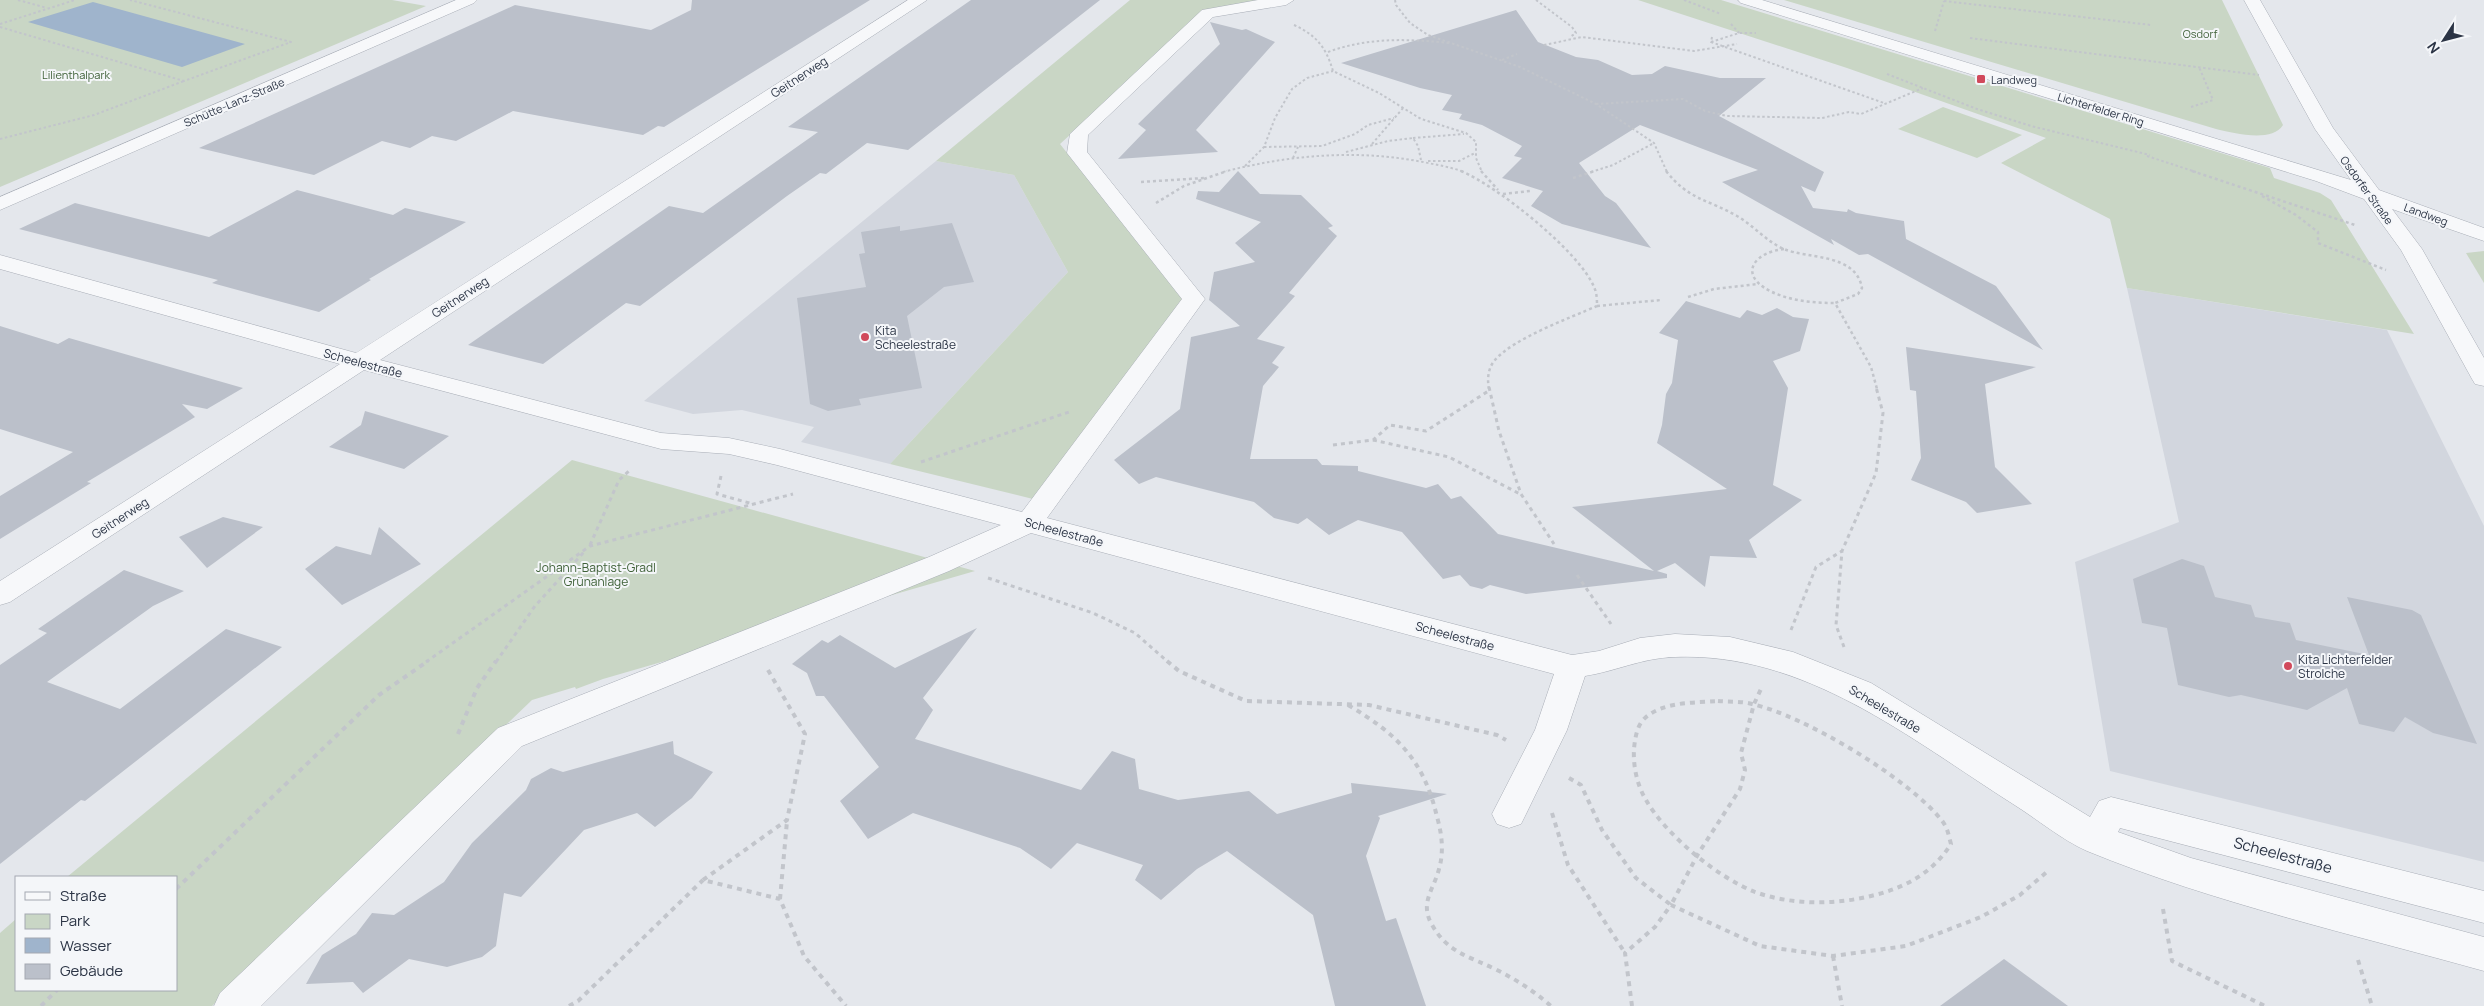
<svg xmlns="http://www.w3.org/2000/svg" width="2484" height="1006" font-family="Manrope,sans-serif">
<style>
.built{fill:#d2d6de}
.green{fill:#c9d6c5}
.water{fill:#9fb4cc}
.building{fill:#bbc0ca}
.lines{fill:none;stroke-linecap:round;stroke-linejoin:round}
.minor-casing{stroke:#a9aeb7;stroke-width:1}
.path-far3{stroke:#c2c5cb;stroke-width:2;stroke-dasharray:2.5 2.5;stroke-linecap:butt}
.path-far2{stroke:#c2c5cb;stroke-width:2.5;stroke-dasharray:3 3;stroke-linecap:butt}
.path-far1{stroke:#c2c5cb;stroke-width:3;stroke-dasharray:4 4;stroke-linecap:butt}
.path{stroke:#c2c5cb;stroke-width:4;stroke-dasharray:5 5;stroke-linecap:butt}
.minor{fill:#f7f8fa;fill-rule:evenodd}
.poi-dot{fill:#d1495b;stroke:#f4f6f9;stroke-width:2}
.labels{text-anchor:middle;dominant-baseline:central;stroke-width:4;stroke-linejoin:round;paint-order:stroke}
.far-park-label{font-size:11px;fill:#3f6138;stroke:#f4f6f9}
.far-poi-label{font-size:11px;fill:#2b3445;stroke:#f4f6f9;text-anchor:start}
.far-street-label{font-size:11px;fill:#2b3445;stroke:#f4f6f9}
.street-label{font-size:12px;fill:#2b3445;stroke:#f4f6f9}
.poi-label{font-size:12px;fill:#2b3445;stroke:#f4f6f9;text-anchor:start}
.park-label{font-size:12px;fill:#3f6138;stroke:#f4f6f9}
.near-street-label{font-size:15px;fill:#2b3445;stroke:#f4f6f9}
</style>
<rect width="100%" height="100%" fill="#e4e7ec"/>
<!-- built -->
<g class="built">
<path d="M 936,161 L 1014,175 L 1068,272 L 890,464 L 801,442 L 814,427 L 742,410 L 693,414 L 644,401 Z"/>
<path d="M 2127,288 L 2387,330 L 2484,526 L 2484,862 L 2110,771 L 2075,562 L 2179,522 Z"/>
</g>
<!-- green -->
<g class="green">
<path d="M 0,0 L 392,0 L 426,6 L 0,187 Z"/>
<path d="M 1130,0 L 1273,0 L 1205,11 L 1060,144 L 1184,301 L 1033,499 L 890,464 L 1068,272 L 1014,175 L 936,161 Z"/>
<path d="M 1638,0 L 1721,0 L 2270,168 L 2274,178 L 2320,193 L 2331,200 L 2414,334 L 2127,288 L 2110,219 L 2001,163 L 2046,138 L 1847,68 Z"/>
<path d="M 1784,0 L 2222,0 L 2283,125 C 2272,143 2233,133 2216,129 Z"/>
<path d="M 1943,107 L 2022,135 L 1977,158 L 1898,129 Z"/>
<path d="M 2484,251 L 2484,283 L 2466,253 Z"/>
<path d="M 572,460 L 975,571 L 603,679 L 576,689 L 575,687 L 532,700 L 212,1006 L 0,1006 L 0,933 L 16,919 L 16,990 L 176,990 L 176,877 L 67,877 Z"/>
</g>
<!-- water -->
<path class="water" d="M 93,2 L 245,44 L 182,67 L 28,22 Z"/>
<!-- building -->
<g class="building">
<path d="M 692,0 L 870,0 L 664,127 L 658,126 L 643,135 L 513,111 L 456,141 L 432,136 L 410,148 L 382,141 L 314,175 L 199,148 L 515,5 L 651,30 L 691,10 Z"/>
<path d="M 971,0 L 1100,0 L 908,150 L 867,143 L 826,174 L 820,173 L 787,196 L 640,306 L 626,303 L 543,364 L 468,345 L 669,206 L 703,213 L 818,132 L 788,127 Z"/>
<path d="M 1516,10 L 1538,42 L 1576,57 L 1598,60 L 1632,75 L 1652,74 L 1665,66 L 1720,78 L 1766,78 L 1719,116 L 1824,172 L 1815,192 L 1801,186 L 1813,208 L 1847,212 L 1848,209 L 1856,213 L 1904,221 L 1906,239 L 1996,286 L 2043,350 L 1868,254 L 1859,255 L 1831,239 L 1834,245 L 1722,182 L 1758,170 L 1640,125 L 1579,163 L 1605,196 L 1616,203 L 1651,248 L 1562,224 L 1531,206 L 1543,191 L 1502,178 L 1522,158 L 1514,156 L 1522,146 L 1482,125 L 1459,119 L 1462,114 L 1442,110 L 1452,95 L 1420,88 L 1341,63 Z"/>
<path d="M 1210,22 L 1242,30 L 1246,29 L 1275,42 L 1196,130 L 1218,152 L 1118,159 L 1146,130 L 1138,124 L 1220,44 Z"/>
<path d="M 1238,171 L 1260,194 L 1301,195 L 1333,226 L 1328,228 L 1337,236 L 1289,293 L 1295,296 L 1257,339 L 1285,347 L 1272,363 L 1279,367 L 1263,386 L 1250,459 L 1317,459 L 1322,465 L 1358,466 L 1358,471 L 1426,488 L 1438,484 L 1451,499 L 1461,496 L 1498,534 L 1654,571 L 1572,507 L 1727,489 L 1657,443 L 1662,425 L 1666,394 L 1672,383 L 1678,340 L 1659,333 L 1686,301 L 1740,318 L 1747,310 L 1762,315 L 1777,308 L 1793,317 L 1809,319 L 1800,351 L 1773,361 L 1788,388 L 1773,485 L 1802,500 L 1749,540 L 1757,558 L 1710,556 L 1705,587 L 1675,563 L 1657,571 L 1667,574 L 1667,578 L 1526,594 L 1490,585 L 1482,589 L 1470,586 L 1460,575 L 1443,579 L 1402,532 L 1358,520 L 1329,535 L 1307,518 L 1298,524 L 1274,518 L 1254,502 L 1156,477 L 1139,484 L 1114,460 L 1180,409 L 1191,337 L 1240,326 L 1209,300 L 1214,272 L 1255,262 L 1235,243 L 1261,222 L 1196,199 L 1198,191 L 1219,192 Z"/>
<path d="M 297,190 L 393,215 L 405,208 L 466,222 L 369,279 L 371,280 L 319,312 L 212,283 L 218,280 L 19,229 L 75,203 L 209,237 Z"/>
<path d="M 952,223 L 974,282 L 944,287 L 907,316 L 922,388 L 859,399 L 861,405 L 828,411 L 810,404 L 797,298 L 866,287 L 859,254 L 865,253 L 861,232 L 900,226 L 900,231 Z"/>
<path d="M 0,326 L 58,344 L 69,338 L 243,388 L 207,409 L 182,404 L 195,417 L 87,482 L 91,483 L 0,539 L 0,496 L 73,452 L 0,429 Z"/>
<path d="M 1906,347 L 2036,367 L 1985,384 L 1995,467 L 2032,504 L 1977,513 L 1966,502 L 1911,480 L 1921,458 L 1916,391 L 1910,390 Z"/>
<path d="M 365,411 L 449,436 L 404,469 L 329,447 L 361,425 Z"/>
<path d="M 223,517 L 263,527 L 207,568 L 179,537 Z"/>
<path d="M 379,527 L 421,564 L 342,605 L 305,569 L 336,546 L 371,555 Z"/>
<path d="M 2182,559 L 2204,566 L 2215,597 L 2251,605 L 2255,617 L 2290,623 L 2296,640 L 2369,655 L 2347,597 L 2412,610 L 2421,615 L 2477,744 L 2433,733 L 2405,717 L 2394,732 L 2359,724 L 2347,688 L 2307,710 L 2241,695 L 2229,697 L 2178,685 L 2167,628 L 2142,623 L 2133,579 Z"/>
<path d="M 124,570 L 184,591 L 153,606 L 47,682 L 120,709 L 226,629 L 282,647 L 85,801 L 81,800 L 0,864 L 0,665 L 47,633 L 38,629 Z"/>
<path d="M 977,628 L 923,698 L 933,710 L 915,739 L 1081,790 L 1112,751 L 1135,759 L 1139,789 L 1178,800 L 1249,791 L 1277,814 L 1352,793 L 1351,783 L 1447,794 L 1378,816 L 1380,818 L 1366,856 L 1386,921 L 1396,918 L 1426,1006 L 1335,1006 L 1313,915 L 1227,851 L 1197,869 L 1161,900 L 1135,880 L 1143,865 L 1077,843 L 1051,869 L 1020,848 L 913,813 L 868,839 L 840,801 L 879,767 L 824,696 L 816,696 L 807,673 L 792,664 L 822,640 L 828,643 L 840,635 L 895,668 Z"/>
<path d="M 673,741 L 674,754 L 713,772 L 692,798 L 655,827 L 637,813 L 584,830 L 521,897 L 504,893 L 496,946 L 482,957 L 447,967 L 409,959 L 363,993 L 353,982 L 306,984 L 322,955 L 356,934 L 372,913 L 394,915 L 444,882 L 472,843 L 526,790 L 531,779 L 551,768 L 563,772 Z"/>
<path d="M 2004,959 L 2068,1006 L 1940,1006 Z"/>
</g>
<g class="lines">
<!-- minor casing -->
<g class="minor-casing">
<g id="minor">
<path d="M 456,0 L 477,0 L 474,3 L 0,210 L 0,197 Z"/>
<path d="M 908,0 L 927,0 L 380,360 L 661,433 L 729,438 L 780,449 L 1022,512 L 1182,299 L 1067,153 L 1070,134 L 1202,10 L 1258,0 L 1294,0 L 1286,5 L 1213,17 L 1088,135 L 1087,152 L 1205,299 L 1047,518 L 1572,655 L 1599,651 L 1640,638 L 1675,634 L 1730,637 L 1793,652 L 1871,683 L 2090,817 L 2099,801 L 2111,797 L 2484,891 L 2484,923 L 2120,828 L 2118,832 L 2191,858 L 2484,937 L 2484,971 C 2352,934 2214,903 2087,851 C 2062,840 2037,819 2013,804 C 1909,738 1805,652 1675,657 C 1641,658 1617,671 1585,676 L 1567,730 L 1526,814 L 1521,824 L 1509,828 L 1497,824 L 1492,814 L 1535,730 L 1554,674 L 1031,533 L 949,571 L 522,746 L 261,1006 L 214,1006 L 220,993 L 498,728 L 929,557 L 1001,525 L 777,465 L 729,454 L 661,449 L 364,370 L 10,602 L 0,605 L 0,581 L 340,364 L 0,269 L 0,255 L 356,353 Z"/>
<path d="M 1738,0 L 1762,0 L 2351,180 L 2315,129 L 2244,0 L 2260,0 L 2333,128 L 2379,190 L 2484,228 L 2484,241 L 2392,209 L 2422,249 L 2484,358 L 2484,386 L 2475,384 L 2472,379 L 2401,250 L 2364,199 L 2316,181 L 1741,3 Z"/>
</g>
</g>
<!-- path-far3 -->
<g class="path-far3">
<path d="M 18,0 L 47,8"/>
<path d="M 1395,0 L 1396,5 L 1410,23 L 1428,35 L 1520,67 L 1596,104 L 1654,143 L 1667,172"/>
<path d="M 1536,0 L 1572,27 L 1576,33 L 1570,37"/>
<path d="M 1684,0 L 1721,14"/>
<path d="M 1944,1 L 2151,25"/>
<path d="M 0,24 L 75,0"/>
<path d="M 1731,24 L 1739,33"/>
<path d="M 1294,25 C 1316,35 1326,47 1333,71 L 1379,93 L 1421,119 L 1466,133 L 1476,142 L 1476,158 L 1482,172"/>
<path d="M 0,27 L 184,81 L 291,42 L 130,0"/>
<path d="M 1935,31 L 1944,1"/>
<path d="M 1712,37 L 1711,42 L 1884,103"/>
<path d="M 1970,38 L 2259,75"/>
<path d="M 1711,42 L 1739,33 L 1756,33"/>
<path d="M 1544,45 L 1582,37 L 1694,51 L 1737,44"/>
<path d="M 1328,52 C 1369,37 1407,39 1450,43"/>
<path d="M 1502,60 L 1517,54"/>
<path d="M 1887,74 L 1977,109 L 2031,126 L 2150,155"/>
<path d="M 1596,104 L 1683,99 L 1705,111 L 1727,116 L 1822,118 L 1849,112 L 1861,114 L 1923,88"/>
<path d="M 2191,107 L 2213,100 L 2199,67"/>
<path d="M 1413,138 L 1464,134"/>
<path d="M 0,139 L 94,115 L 184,81"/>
<path d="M 1372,144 L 1404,107"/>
<path d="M 1264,147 L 1322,146 L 1355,134 L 1368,125 L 1394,118"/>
<path d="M 1346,152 L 1388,141 L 1413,138 L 1418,146 L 1421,160"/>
<path d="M 2147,156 L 2196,172"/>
<path d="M 1293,158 L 1298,147"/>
<path d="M 1428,161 L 1459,161 L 1475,153"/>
<path d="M 1245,166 L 1264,147 L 1275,118 L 1292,89 L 1307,78 L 1333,71"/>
<path d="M 1223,172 C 1288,155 1356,149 1423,162 C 1437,165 1451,167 1464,172"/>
<path d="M 1591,172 L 1613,165 L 1654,143"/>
</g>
<!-- path-far2 -->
<g class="path-far2">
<path d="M 1461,171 C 1497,186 1579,251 1594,287 C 1597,293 1597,300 1597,306 C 1570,318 1514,338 1495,360 C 1488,368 1487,379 1489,389"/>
<path d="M 1481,171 L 1498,190"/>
<path d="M 1666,171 C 1689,200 1707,199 1737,216 C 1753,225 1767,242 1784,249 C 1807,259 1856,253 1862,288 L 1858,294 L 1835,303 L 1871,367 L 1877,389"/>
<path d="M 2192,171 L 2355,225"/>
<path d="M 1573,178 L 1595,171"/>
<path d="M 1141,182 L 1204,178"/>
<path d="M 1503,194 L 1530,191"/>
<path d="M 2262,196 L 2296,215 L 2318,232 L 2318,243 L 2386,270"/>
<path d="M 1156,203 L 1184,186 L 1227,171"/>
<path d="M 1784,249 C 1755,252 1737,274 1770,291 C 1790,301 1813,303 1835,303"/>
<path d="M 1688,297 L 1714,289 L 1758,284"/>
<path d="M 1597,306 L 1661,300"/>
</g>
<!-- path-far1 -->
<g class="path-far1">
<path d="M 1489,387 L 1499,431 L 1521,494 L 1554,544"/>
<path d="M 1373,440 L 1449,457 L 1520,494"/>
<path d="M 1333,445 L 1373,440 L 1390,425 L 1426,431 L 1490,390"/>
<path d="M 921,462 L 1069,412"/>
<path d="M 721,476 L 717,494 L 753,504"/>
<path d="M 590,545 L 619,480 L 629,471"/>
<path d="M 1577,575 L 1611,624"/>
<path d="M 988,578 L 1093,613 L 1135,633 L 1168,662"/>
<path d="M 1791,630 L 1816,567 L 1842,551"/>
<path d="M 1844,647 L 1836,625 L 1842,551 L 1876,473 L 1883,413 L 1876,387"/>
<path d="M 426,662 L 590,546 L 793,494"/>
<path d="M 496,662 L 535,606 L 584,552"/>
</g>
<!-- path -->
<g class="path">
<path d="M 1167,661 L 1179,671 L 1246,701 L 1369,705 L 1497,735 L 1506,740"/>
<path d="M 768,670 L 805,734 L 787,820 L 703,880 L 780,899 L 804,956 L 846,1006"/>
<path d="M 1718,701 C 1729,702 1741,701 1752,704 C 1805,716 1910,779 1943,822 C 1948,829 1949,837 1951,844 C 1932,874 1904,888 1871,896 C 1834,905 1791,905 1755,892 C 1717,877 1666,835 1646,800 C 1637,785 1633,766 1634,749 C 1635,738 1637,725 1645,718 C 1664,701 1695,703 1718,701 Z"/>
<path d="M 1348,705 C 1397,734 1424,760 1437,817 C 1442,834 1444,852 1439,869 C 1434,889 1420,902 1431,923 C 1447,953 1469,956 1497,970 C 1517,980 1535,992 1551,1006"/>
<path d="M 458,734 L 477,688 L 496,661"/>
<path d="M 1569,778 L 1581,785 L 1602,830 L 1636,878 L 1671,905 L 1698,854 L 1740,789 L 1745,770 L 1741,753 L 1754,704 L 1761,689"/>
<path d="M 1552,813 L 1568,865 L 1625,953"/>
<path d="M 176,889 L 379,695 L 428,661"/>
<path d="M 780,899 L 787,821"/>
<path d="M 2163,909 L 2172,961 L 2265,1006"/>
<path d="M 1833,956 L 1842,1006"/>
<path d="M 2358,960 L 2372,1006"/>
<path d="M 41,1006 L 57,990"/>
<path d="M 569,1006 L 578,1001 L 703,880"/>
<path d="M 1632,1006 L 1625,953 L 1655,927 L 1671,905 L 1760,946 L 1833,956 L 1906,946 L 1981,917 L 2020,895 L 2048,871"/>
</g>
<!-- minor -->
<use href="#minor" class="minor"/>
</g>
<!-- markers -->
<g class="poi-dot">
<rect x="1976" y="74" width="10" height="10" rx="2.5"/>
<circle cx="865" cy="337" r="5"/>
<circle cx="2288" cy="666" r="5"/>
</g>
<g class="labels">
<!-- far-park labels -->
<g class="far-park-label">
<text x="2200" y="33">Osdorf</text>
<text x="76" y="74">Lilienthalpark</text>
</g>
<!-- far-poi labels -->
<g class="far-poi-label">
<text x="1991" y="79">Landweg</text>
</g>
<!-- far-street labels -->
<g class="far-street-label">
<text transform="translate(234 102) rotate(-23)">Schütte-Lanz-Straße</text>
<text transform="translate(2101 109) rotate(17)">Lichterfelder Ring</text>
<text transform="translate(2367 190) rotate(54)">Osdorfer Straße</text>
<text transform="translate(2426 214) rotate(20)">Landweg</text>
</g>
<!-- street labels -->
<g class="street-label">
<text transform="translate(799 77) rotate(-33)">Geitnerweg</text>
<text transform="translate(460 297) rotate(-33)">Geitnerweg</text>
<text transform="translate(363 363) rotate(15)">Scheelestraße</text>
<text transform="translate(120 518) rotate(-33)">Geitnerweg</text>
<text transform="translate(1064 532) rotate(15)">Scheelestraße</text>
<text transform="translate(1455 636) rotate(15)">Scheelestraße</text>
<text transform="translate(1885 709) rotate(31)">Scheelestraße</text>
</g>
<!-- poi labels -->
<g class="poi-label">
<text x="875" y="330">Kita<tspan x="875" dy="14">Scheelestraße</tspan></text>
<text x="2298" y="659">Kita Lichterfelder<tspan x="2298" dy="14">Strolche</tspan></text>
</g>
<!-- park labels -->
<g class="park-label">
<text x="596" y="567">Johann-Baptist-Gradl<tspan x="596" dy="14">Grünanlage</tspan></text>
</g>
<!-- near-street labels -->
<g class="near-street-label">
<text transform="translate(2283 855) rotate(15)">Scheelestraße</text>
</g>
</g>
<!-- legend -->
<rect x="15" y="876" width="162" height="115" fill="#f4f6f9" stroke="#a4a8b1"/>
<rect x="25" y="892" width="25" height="8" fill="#f7f8fa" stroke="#a4a8b1"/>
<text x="60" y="901" font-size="15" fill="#2b3445">Straße</text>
<rect x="25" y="914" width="25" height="15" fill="#c9d6c5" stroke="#a4a8b1"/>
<text x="60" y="926" font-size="15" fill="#2b3445">Park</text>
<rect x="25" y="938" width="25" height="15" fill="#9fb4cc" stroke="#a4a8b1"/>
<text x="60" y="951" font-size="15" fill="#2b3445">Wasser</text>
<rect x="25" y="964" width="25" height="15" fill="#bbc0ca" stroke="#a4a8b1"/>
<text x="60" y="976" font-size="15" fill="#2b3445">Gebäude</text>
<!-- north arrow -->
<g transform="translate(2444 40) rotate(234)" stroke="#f4f6f9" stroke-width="4" paint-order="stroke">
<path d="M0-4L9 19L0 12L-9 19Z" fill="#2b3445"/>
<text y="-8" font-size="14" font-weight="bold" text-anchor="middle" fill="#2b3445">N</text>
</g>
</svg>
